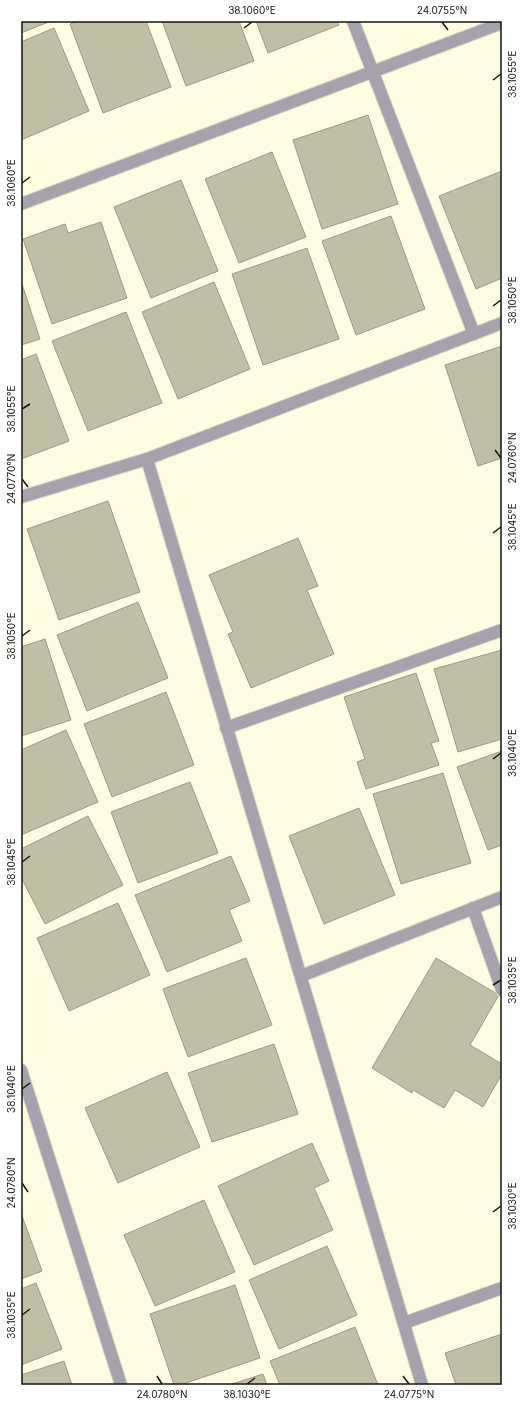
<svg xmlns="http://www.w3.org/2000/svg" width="523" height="1406" font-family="Inter,sans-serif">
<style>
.building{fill:#bfbfa5;stroke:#9b9a82}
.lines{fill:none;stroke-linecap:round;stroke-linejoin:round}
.street-casing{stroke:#d8d7c0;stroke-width:14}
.street{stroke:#a5a2ad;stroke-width:12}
.ticks{fill:none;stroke:#15150c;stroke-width:1.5}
.neatline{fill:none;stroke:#15150c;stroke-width:1.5}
.ticks-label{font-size:10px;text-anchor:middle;fill:#15150c}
</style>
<rect width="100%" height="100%" fill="#fdfce2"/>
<!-- building -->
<g class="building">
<path d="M 21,21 L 51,21 L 21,33 Z"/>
<path d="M 79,21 L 146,21 L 171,87 L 103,113 L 70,24 Z"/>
<path d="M 162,21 L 239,21 L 254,61 L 186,86 Z"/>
<path d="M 256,21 L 337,21 L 339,25 L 268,53 Z"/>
<path d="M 54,28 L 89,111 L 21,140 L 21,42 Z"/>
<path d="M 368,115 L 398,204 L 322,229 L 293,140 Z"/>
<path d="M 272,152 L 306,237 L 239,263 L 205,179 Z"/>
<path d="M 502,171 L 502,278 L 476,289 L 439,196 Z"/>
<path d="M 181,180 L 218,271 L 151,298 L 114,207 Z"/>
<path d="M 391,216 L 425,309 L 356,335 L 322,241 Z"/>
<path d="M 101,222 L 127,298 L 52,324 L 23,239 L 65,224 L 68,233 Z"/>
<path d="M 307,248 L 339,339 L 263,365 L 232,274 Z"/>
<path d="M 21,281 L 40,339 L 21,345 Z"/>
<path d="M 214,282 L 250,369 L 178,399 L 142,312 Z"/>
<path d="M 126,312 L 162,403 L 88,431 L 52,341 Z"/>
<path d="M 502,346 L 502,458 L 478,466 L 445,365 Z"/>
<path d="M 36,354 L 69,441 L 21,459 L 21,360 Z"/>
<path d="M 108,501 L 140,592 L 59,620 L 27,529 Z"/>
<path d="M 298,538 L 318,586 L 307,590 L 334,654 L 251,688 L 228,634 L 233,632 L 209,575 Z"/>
<path d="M 138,602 L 168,678 L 87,711 L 57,635 Z"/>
<path d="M 45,639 L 71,720 L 21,736 L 21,647 Z"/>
<path d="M 502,650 L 502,739 L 458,752 L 434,669 Z"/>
<path d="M 416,673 L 439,741 L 431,743 L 439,765 L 366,789 L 357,762 L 365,759 L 344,697 Z"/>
<path d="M 166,692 L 194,765 L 112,797 L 84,724 Z"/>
<path d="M 66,730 L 98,802 L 21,835 L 21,750 Z"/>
<path d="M 502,751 L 502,845 L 488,850 L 457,767 Z"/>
<path d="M 443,773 L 471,863 L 401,884 L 373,794 Z"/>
<path d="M 190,782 L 218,853 L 138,883 L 111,812 Z"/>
<path d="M 359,808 L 395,895 L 324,924 L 289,836 Z"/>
<path d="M 88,816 L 123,885 L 45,924 L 21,877 L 21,849 Z"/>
<path d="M 231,856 L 250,901 L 229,910 L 242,941 L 167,972 L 135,895 Z"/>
<path d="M 118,903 L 150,975 L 69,1011 L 37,938 Z"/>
<path d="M 246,958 L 272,1025 L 188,1057 L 163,989 Z"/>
<path d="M 436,958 L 499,995 L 470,1045 L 502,1064 L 502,1074 L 483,1107 L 455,1090 L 444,1108 L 413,1090 L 412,1093 L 372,1068 Z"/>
<path d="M 274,1044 L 298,1114 L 212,1142 L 188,1073 Z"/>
<path d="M 167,1072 L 200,1147 L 118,1183 L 85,1108 Z"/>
<path d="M 312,1143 L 329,1181 L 314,1188 L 333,1230 L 254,1265 L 218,1186 Z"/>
<path d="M 204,1200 L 235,1272 L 155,1306 L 124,1235 Z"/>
<path d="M 21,1213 L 42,1271 L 21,1279 Z"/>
<path d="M 327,1246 L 357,1315 L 279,1349 L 249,1280 Z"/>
<path d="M 36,1283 L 62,1349 L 21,1365 L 21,1289 Z"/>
<path d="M 235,1285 L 260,1358 L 180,1385 L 174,1385 L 150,1314 Z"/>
<path d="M 355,1327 L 378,1385 L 280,1385 L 270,1361 Z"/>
<path d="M 502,1334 L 502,1385 L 456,1385 L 445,1353 Z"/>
<path d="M 64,1361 L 72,1385 L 21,1385 L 21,1375 Z"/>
<path d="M 263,1374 L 267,1385 L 229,1385 Z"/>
</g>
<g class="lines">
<!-- street casing -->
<g class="street-casing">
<g id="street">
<path d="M 353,21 L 474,334"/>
<path d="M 21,204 L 502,23"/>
<path d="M 147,459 L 422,1385"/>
<path d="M 21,497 L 147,459 L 502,323"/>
<path d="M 226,728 L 502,630"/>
<path d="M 473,908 L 502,990"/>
<path d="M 301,976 L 502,897"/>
<path d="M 21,1070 L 121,1385"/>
<path d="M 404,1323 L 502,1288"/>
</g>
</g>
<!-- street -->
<use href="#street" class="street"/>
</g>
<!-- ticks -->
<path class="ticks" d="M 442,22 L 448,30M 244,28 L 252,22M 493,80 L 501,74M 22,183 L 30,177M 493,306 L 501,300M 22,409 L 30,404M 495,450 L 501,458M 22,479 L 28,487M 493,533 L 501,527M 22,636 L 30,630M 493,759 L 501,753M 22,862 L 30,856M 493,985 L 501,980M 22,1089 L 30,1083M 22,1183 L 28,1192M 493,1212 L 501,1206M 22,1315 L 30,1309M 157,1376 L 162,1384M 403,1376 L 409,1384M 247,1384 L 255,1378"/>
<!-- border -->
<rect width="523" height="1406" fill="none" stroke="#ffffff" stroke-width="44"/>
<rect x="22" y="22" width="479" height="1362" class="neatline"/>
<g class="ticks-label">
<text x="252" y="14">38.1060°E</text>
<text x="442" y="14">24.0755°N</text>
<text transform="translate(512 74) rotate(-90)" y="4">38.1055°E</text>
<text transform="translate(11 183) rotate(-90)" y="4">38.1060°E</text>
<text transform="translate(512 300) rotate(-90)" y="4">38.1050°E</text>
<text transform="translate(11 409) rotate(-90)" y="4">38.1055°E</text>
<text transform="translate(512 458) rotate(-90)" y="4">24.0760°N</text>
<text transform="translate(11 479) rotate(-90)" y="4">24.0770°N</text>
<text transform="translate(512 527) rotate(-90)" y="4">38.1045°E</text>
<text transform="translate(11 636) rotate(-90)" y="4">38.1050°E</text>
<text transform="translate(512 753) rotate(-90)" y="4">38.1040°E</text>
<text transform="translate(11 862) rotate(-90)" y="4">38.1045°E</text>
<text transform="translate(512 980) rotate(-90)" y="4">38.1035°E</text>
<text transform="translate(11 1089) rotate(-90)" y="4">38.1040°E</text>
<text transform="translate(11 1183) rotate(-90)" y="4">24.0780°N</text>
<text transform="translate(512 1206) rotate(-90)" y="4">38.1030°E</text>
<text transform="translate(11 1315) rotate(-90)" y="4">38.1035°E</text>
<text x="162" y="1398">24.0780°N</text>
<text x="247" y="1398">38.1030°E</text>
<text x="409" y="1398">24.0775°N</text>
</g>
</svg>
